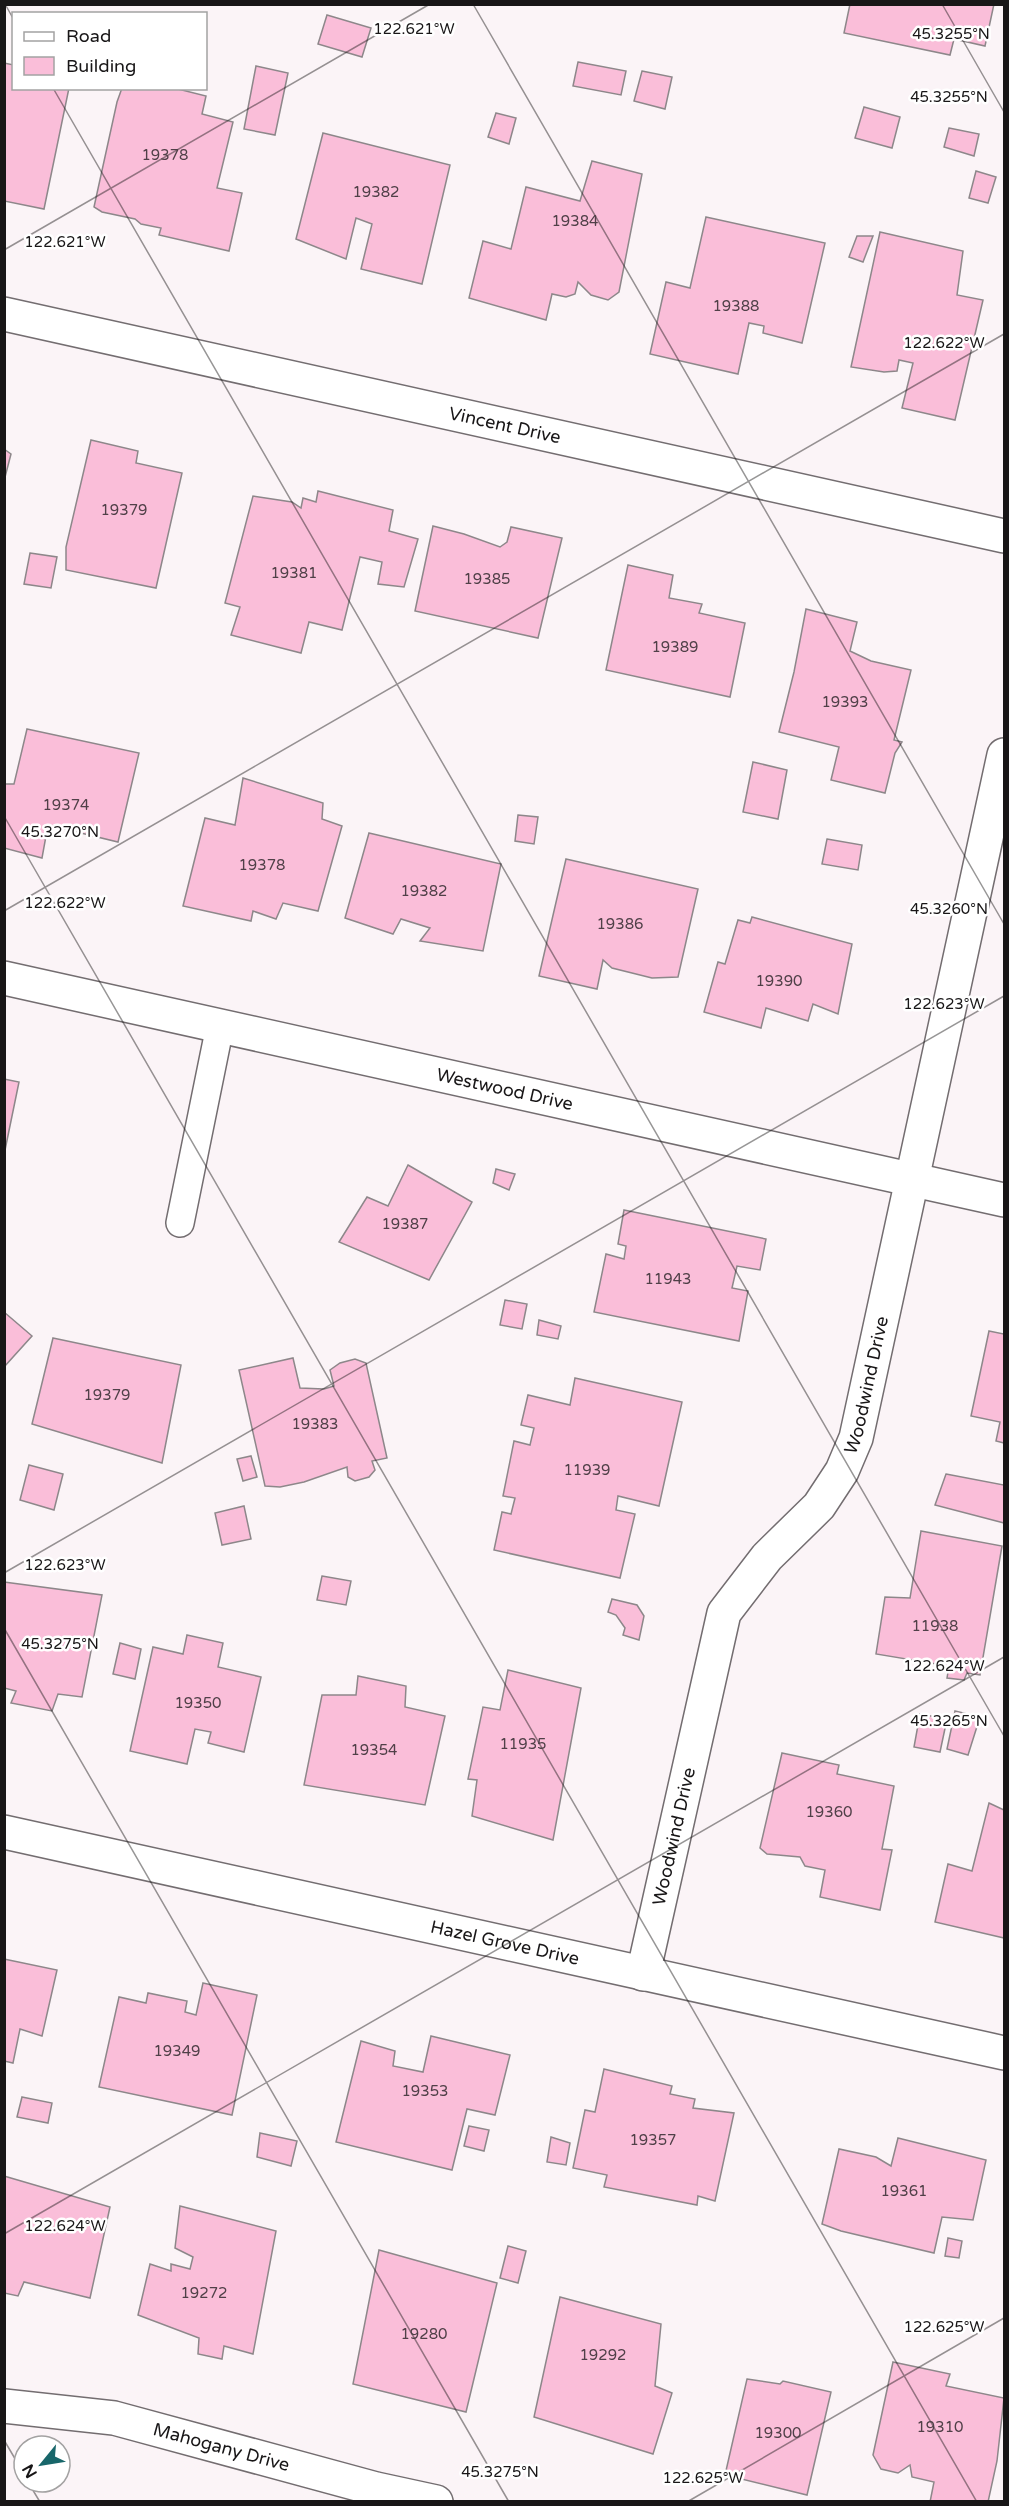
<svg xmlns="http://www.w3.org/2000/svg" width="1009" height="2506" font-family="'Varela Round',sans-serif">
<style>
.building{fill:#fabed9;stroke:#8d878a;stroke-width:1.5}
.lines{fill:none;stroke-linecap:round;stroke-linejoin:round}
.lane-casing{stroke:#736d70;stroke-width:30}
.street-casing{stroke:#736d70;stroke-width:36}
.lane{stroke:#fff;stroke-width:27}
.street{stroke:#fff;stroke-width:33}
.ticks{fill:none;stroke:#181617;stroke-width:1.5;stroke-opacity:0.45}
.labels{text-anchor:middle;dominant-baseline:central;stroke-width:5;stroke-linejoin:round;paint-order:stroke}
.number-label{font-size:15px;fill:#504048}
.street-label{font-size:18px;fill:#181617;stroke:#fff}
.ticks-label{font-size:15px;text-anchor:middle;fill:#181617;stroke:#fff;stroke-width:5;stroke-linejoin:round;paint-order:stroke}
</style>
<rect width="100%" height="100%" fill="#fbf4f7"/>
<!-- building -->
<g class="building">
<path d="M 850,4 L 994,4 L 985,46 L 954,39 L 950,55 L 844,33 Z"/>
<path d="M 327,15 L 371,28 L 362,57 L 318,44 Z"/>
<path d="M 578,62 L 626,71 L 621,95 L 573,86 Z"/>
<path d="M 4,63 L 14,65 L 14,88 L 69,88 L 44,209 L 4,201 Z"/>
<path d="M 256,66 L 288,73 L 275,135 L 244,129 Z"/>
<path d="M 642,71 L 672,77 L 665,109 L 634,101 Z"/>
<path d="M 122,88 L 174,88 L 206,96 L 202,114 L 233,122 L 217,188 L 242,193 L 229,251 L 159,235 L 161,228 L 141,224 L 135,219 L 102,212 L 94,207 L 117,102 Z"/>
<path d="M 864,107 L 900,117 L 892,148 L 855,138 Z"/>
<path d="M 496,113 L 516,118 L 509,144 L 488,137 Z"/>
<path d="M 949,128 L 979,134 L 974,156 L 944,147 Z"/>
<path d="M 323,133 L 450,165 L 422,284 L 361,269 L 372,224 L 356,218 L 346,259 L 296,239 Z"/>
<path d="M 592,161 L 642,174 L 619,292 L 608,300 L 591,295 L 578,282 L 575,294 L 566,297 L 552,294 L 546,320 L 469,298 L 483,241 L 511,249 L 526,187 L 580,201 Z"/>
<path d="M 976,171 L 996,177 L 988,203 L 969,198 Z"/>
<path d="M 706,217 L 825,243 L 802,343 L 763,333 L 764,326 L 749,323 L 738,374 L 650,354 L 666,282 L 690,288 Z"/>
<path d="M 880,232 L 963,251 L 957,295 L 983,300 L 955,420 L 902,408 L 913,363 L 899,360 L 897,371 L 884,372 L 851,367 Z"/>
<path d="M 857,236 L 873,236 L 863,262 L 849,257 Z"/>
<path d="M 91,440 L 138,451 L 136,463 L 182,473 L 156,588 L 66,570 L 66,547 Z"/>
<path d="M 4,449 L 11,454 L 4,481 Z"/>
<path d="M 318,491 L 393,510 L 389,531 L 418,539 L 404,587 L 378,584 L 382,562 L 360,557 L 342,630 L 309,622 L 301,653 L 231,635 L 240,607 L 225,603 L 253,496 L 292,502 L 301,508 L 303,498 L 316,502 Z"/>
<path d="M 433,526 L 464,534 L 500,547 L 507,542 L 511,527 L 562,538 L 538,638 L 415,611 Z"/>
<path d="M 30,553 L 57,557 L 51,588 L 24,584 Z"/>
<path d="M 628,565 L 673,575 L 669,598 L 702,604 L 699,613 L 745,623 L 730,697 L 606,670 Z"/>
<path d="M 806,609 L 857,622 L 850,651 L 871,661 L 911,670 L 894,740 L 902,742 L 895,753 L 885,793 L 831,780 L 839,747 L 779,732 L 794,672 Z"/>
<path d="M 27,729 L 139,753 L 118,842 L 48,825 L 42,858 L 4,848 L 4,784 L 14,784 Z"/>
<path d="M 753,762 L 787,770 L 778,819 L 743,812 Z"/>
<path d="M 243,778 L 323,803 L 322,819 L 342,826 L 318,911 L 283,903 L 276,919 L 253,911 L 251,921 L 183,906 L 205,818 L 235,825 Z"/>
<path d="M 518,815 L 538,817 L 534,844 L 515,841 Z"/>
<path d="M 369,833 L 501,864 L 483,951 L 420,941 L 430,928 L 401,919 L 393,934 L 345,918 Z"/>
<path d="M 827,839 L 862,845 L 858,870 L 822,864 Z"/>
<path d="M 566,859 L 698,889 L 678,977 L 652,978 L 612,968 L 603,960 L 597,989 L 539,976 Z"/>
<path d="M 752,917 L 852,944 L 838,1014 L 813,1004 L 808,1021 L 766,1008 L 761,1028 L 704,1012 L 718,962 L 725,964 L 738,920 L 750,923 Z"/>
<path d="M 4,1079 L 19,1082 L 4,1155 Z"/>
<path d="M 408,1165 L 472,1202 L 429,1280 L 339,1242 L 367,1197 L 388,1206 Z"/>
<path d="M 496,1169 L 515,1174 L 509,1190 L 493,1183 Z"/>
<path d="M 624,1210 L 766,1239 L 760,1270 L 737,1266 L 732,1288 L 748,1291 L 739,1341 L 594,1312 L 606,1254 L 624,1259 L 626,1246 L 618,1244 Z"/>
<path d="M 505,1300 L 527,1304 L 522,1329 L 500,1325 Z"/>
<path d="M 4,1312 L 32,1336 L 4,1367 Z"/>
<path d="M 539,1320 L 561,1326 L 558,1339 L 537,1335 Z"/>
<path d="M 989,1331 L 1004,1334 L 1004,1443 L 996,1441 L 1000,1422 L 971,1416 Z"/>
<path d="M 53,1338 L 181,1365 L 162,1463 L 32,1424 Z"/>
<path d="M 293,1358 L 300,1388 L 324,1389 L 334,1386 L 330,1370 L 340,1363 L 355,1359 L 366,1363 L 387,1458 L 372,1461 L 375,1470 L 369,1477 L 355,1481 L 348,1477 L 347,1467 L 304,1482 L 280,1487 L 265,1486 L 239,1370 Z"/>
<path d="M 575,1378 L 682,1402 L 659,1506 L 618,1496 L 616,1510 L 635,1514 L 620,1578 L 494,1550 L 502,1512 L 511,1514 L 515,1498 L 503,1496 L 514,1441 L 530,1445 L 534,1428 L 521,1425 L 528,1395 L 570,1405 Z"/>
<path d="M 251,1456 L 257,1477 L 243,1481 L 237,1459 Z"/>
<path d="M 29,1465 L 63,1474 L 54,1510 L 20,1500 Z"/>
<path d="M 946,1474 L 1004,1485 L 1004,1523 L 935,1505 Z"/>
<path d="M 244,1506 L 251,1539 L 222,1545 L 215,1513 Z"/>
<path d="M 921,1531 L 1002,1546 L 980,1675 L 967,1673 L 964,1680 L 947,1678 L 949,1666 L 876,1654 L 885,1597 L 910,1598 Z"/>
<path d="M 322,1576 L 351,1581 L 346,1605 L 317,1600 Z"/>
<path d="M 4,1582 L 102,1595 L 82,1697 L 58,1694 L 52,1711 L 11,1703 L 16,1691 L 4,1688 Z"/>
<path d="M 612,1599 L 637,1605 L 644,1616 L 639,1640 L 623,1635 L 625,1628 L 616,1615 L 608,1612 Z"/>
<path d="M 187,1635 L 223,1643 L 218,1667 L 261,1677 L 244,1752 L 208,1743 L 211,1732 L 195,1729 L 187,1764 L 130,1751 L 153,1647 L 183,1654 Z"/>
<path d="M 120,1643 L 141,1649 L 135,1679 L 113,1674 Z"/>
<path d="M 508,1670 L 581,1688 L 553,1840 L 472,1816 L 477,1780 L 468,1779 L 483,1707 L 500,1710 Z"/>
<path d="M 358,1676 L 406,1686 L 405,1707 L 445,1716 L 425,1805 L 304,1785 L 322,1695 L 356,1695 Z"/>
<path d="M 955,1711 L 980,1717 L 968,1755 L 947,1749 Z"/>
<path d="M 920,1714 L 947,1719 L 940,1752 L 914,1747 Z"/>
<path d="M 782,1753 L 839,1765 L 837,1774 L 894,1786 L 882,1849 L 892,1850 L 880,1910 L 820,1897 L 825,1870 L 805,1866 L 800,1857 L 767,1854 L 760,1848 Z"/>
<path d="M 989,1803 L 1004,1810 L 1004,1938 L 935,1922 L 948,1864 L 972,1871 Z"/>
<path d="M 4,1959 L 57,1970 L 42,2036 L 20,2029 L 13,2063 L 4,2061 Z"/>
<path d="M 203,1983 L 257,1995 L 232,2115 L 99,2087 L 119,1997 L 146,2003 L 148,1993 L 187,2001 L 185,2012 L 196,2015 Z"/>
<path d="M 431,2036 L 510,2055 L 495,2115 L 467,2109 L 452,2170 L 336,2142 L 361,2041 L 395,2051 L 393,2066 L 423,2072 Z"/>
<path d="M 604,2069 L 672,2086 L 670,2094 L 695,2099 L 693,2108 L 734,2113 L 715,2201 L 698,2196 L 697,2205 L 604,2187 L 607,2175 L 573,2168 L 585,2110 L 595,2112 Z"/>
<path d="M 22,2097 L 52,2103 L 48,2123 L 17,2117 Z"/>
<path d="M 469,2126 L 489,2130 L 484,2151 L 464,2146 Z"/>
<path d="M 260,2133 L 297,2141 L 291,2166 L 257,2157 Z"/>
<path d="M 551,2137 L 570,2143 L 566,2165 L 547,2162 Z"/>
<path d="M 898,2138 L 986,2160 L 973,2220 L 942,2217 L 934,2253 L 841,2231 L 822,2224 L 839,2149 L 876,2157 L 891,2166 Z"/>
<path d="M 4,2176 L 110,2207 L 90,2298 L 24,2282 L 18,2296 L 4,2293 Z"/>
<path d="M 180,2206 L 276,2231 L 253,2354 L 224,2346 L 222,2359 L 198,2354 L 199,2338 L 138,2315 L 150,2264 L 171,2271 L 171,2264 L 190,2269 L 193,2257 L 175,2248 Z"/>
<path d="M 948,2238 L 962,2241 L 959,2258 L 945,2256 Z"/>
<path d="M 508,2246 L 526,2251 L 518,2283 L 500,2278 Z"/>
<path d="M 379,2250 L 497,2283 L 466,2412 L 353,2384 Z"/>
<path d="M 560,2297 L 661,2324 L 655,2386 L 672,2393 L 653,2454 L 534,2417 Z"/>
<path d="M 893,2362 L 950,2374 L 946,2386 L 1004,2398 L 997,2461 L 988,2502 L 930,2502 L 934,2482 L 912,2477 L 910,2465 L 898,2473 L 881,2469 L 873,2455 Z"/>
<path d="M 747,2379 L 780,2384 L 783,2381 L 831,2392 L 807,2495 L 725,2475 Z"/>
</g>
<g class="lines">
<!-- lane casing -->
<g class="lane-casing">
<path id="lane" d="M 180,1223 L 220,1026"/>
</g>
<!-- street casing -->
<g class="street-casing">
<g id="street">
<path id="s1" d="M 4,314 L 1004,536"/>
<path id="s2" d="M 4,978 L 1004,1200"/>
<path id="s3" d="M 4,1832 L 1004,2053"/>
<path id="s4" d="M 643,1974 L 724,1613 L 767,1557 L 819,1506 L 842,1471 L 856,1438 L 1004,755"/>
<path id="s5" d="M 4,2406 L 114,2418 L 376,2489 L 436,2502"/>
</g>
</g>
<!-- lane -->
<use href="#lane" class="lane"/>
<!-- street -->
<use href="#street" class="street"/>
</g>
<!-- ticks -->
<path class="ticks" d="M 5,4 L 14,20M 473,4 L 1004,924M 942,4 L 1004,112M 53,88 L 1004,1736M 4,250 L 430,4M 4,816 L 977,2502M 4,911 L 1004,334M 4,1573 L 1004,996M 4,1628 L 509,2502M 4,2234 L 1004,1657M 4,2440 L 24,2474M 28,2482 L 40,2502M 687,2502 L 1004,2318"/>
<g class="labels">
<!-- number labels -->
<g class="number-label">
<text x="165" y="155">19378</text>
<text x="376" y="192">19382</text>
<text x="575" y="221">19384</text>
<text x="736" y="306">19388</text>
<text x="124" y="510">19379</text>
<text x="294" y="573">19381</text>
<text x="487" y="579">19385</text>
<text x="675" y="647">19389</text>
<text x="845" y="702">19393</text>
<text x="66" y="805">19374</text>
<text x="262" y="865">19378</text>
<text x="424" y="891">19382</text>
<text x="620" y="924">19386</text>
<text x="779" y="981">19390</text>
<text x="405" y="1224">19387</text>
<text x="668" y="1279">11943</text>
<text x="107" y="1395">19379</text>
<text x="315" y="1424">19383</text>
<text x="587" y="1470">11939</text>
<text x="935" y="1626">11938</text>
<text x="198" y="1703">19350</text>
<text x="523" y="1744">11935</text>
<text x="374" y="1750">19354</text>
<text x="829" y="1812">19360</text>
<text x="177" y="2051">19349</text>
<text x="425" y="2091">19353</text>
<text x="653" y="2140">19357</text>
<text x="904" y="2191">19361</text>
<text x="204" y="2293">19272</text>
<text x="424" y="2334">19280</text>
<text x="603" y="2355">19292</text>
<text x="940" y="2427">19310</text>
<text x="778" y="2433">19300</text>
</g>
<!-- street labels -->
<g class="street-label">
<text stroke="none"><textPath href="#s1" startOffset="513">Vincent Drive</textPath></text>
<text stroke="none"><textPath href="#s2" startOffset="513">Westwood Drive</textPath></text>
<text stroke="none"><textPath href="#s4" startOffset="645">Woodwind Drive</textPath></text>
<text stroke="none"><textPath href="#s4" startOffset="141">Woodwind Drive</textPath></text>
<text stroke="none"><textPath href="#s3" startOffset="513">Hazel Grove Drive</textPath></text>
<text stroke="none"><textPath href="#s5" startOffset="222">Mahogany Drive</textPath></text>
</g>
</g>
<g class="ticks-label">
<text x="414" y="34">122.621°W</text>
<text x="951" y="39">45.3255°N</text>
<text x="949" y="102">45.3255°N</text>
<text x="65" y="247">122.621°W</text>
<text x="944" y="348">122.622°W</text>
<text x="60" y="837">45.3270°N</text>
<text x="65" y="908">122.622°W</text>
<text x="949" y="914">45.3260°N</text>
<text x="944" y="1009">122.623°W</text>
<text x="65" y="1570">122.623°W</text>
<text x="60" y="1649">45.3275°N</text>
<text x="944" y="1671">122.624°W</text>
<text x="949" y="1726">45.3265°N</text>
<text x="65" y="2231">122.624°W</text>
<text x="944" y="2332">122.625°W</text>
<text x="500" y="2477">45.3275°N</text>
<text x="703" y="2483">122.625°W</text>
</g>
<!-- border -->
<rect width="1009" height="2506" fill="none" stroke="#181617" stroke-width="12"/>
<!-- legend -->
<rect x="12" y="12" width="195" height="78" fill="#ffffff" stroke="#a3a2a2" stroke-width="1.5"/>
<rect x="24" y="32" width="30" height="9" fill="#ffffff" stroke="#a3a2a2" stroke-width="1.5"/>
<text x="66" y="42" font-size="18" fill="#181617">Road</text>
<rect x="24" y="57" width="30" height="18" fill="#fabed9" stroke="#a3a2a2" stroke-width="1.5"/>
<text x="66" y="72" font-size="18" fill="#181617">Building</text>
<!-- north arrow -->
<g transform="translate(42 2464) rotate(240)"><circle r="28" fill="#ffffff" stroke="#a3a2a2" stroke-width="1.5"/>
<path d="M0-4.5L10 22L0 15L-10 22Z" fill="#18666a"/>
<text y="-9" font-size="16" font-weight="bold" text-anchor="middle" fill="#181617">N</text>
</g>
</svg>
